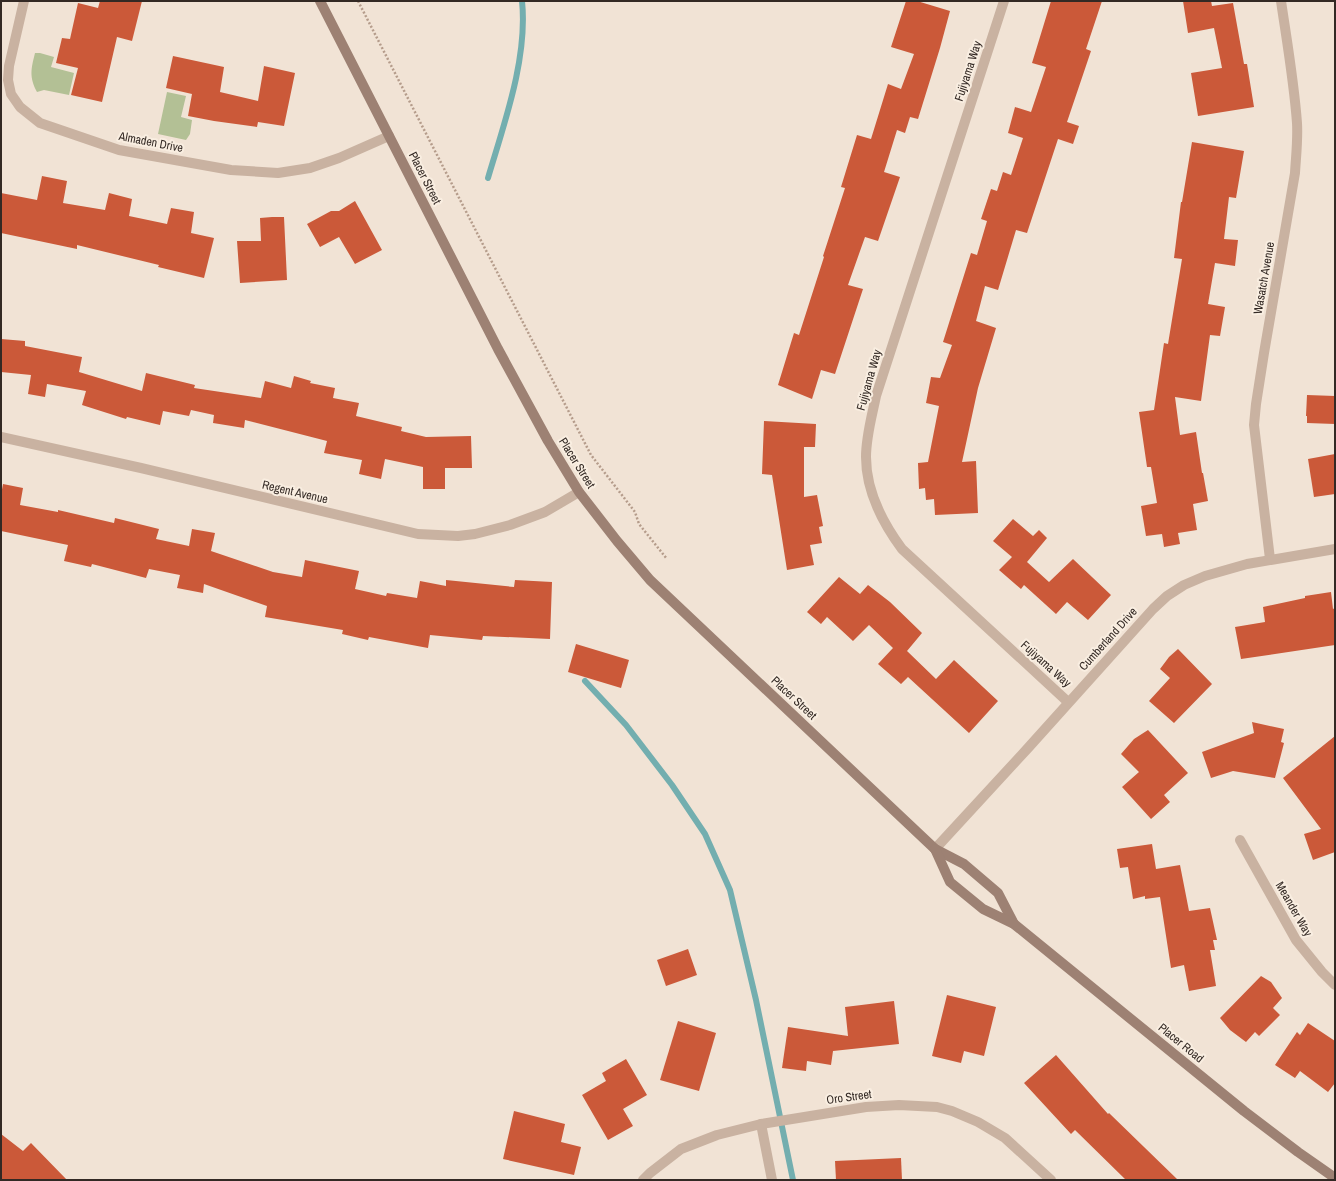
<svg xmlns="http://www.w3.org/2000/svg" width="1336" height="1181" font-family="'Archivo Narrow',sans-serif">
<style>
.green{fill:#b3c095}
.lines{fill:none;stroke-linecap:round;stroke-linejoin:round}
.stream{stroke:#73aeaf;stroke-width:6}
.building{fill:#cb5939}
.path{stroke:#b59c8b;stroke-width:2.5;stroke-dasharray:2 2;stroke-linecap:butt}
.minor{stroke:#c9b2a1;stroke-width:10}
.secondary{stroke:#9d8173;stroke-width:10}
.labels{text-anchor:middle;dominant-baseline:central;stroke-width:4;stroke-linejoin:round;paint-order:stroke}
.street-label{font-size:12px;fill:#332924;stroke:#f9eee1}
</style>
<rect width="100%" height="100%" fill="#f1e3d5"/>
<!-- green -->
<g class="green">
<path d="M 35,53 L 40,53 L 54,57 L 51,67 L 74,73 L 69,95 L 44,90 L 37,92 C 29,77 31,69 35,53 Z"/>
<path d="M 167,92 L 186,96 L 181,117 L 192,120 L 190,134 L 186,140 L 158,134 Z"/>
</g>
<g class="lines">
<!-- stream -->
<g class="stream">
<path d="M 488,178 C 504,124 528,58 522,1"/>
<path d="M 585,681 L 626,725 L 672,785 L 705,834 L 730,890 L 756,1000 L 793,1180"/>
</g>
</g>
<!-- building -->
<g class="building">
<path d="M 100,1 L 142,1 L 132,41 L 117,37 L 102,102 L 71,95 L 78,68 L 56,63 L 62,38 L 70,39 L 78,3 L 98,8 Z"/>
<path d="M 906,1 L 917,1 L 950,11 L 940,48 L 918,119 L 910,117 L 905,133 L 897,130 L 884,172 L 900,177 L 878,241 L 865,237 L 848,285 L 863,289 L 835,374 L 821,370 L 812,399 L 778,385 L 794,333 L 799,335 L 824,257 L 823,256 L 845,188 L 841,187 L 857,135 L 871,139 L 888,84 L 901,89 L 914,54 L 891,47 Z"/>
<path d="M 1051,1 L 1102,1 L 1086,49 L 1091,51 L 1067,122 L 1079,126 L 1073,144 L 1058,139 L 1027,233 L 1016,230 L 998,290 L 985,286 L 976,321 L 996,328 L 978,388 L 962,462 L 976,461 L 978,513 L 935,515 L 934,499 L 926,500 L 925,488 L 919,489 L 918,463 L 928,462 L 939,406 L 926,403 L 931,377 L 940,378 L 952,345 L 943,342 L 971,253 L 977,255 L 987,221 L 981,219 L 991,189 L 997,191 L 1003,172 L 1011,175 L 1023,138 L 1008,133 L 1015,107 L 1031,112 L 1046,67 L 1032,63 Z"/>
<path d="M 1183,1 L 1211,1 L 1212,6 L 1233,3 L 1244,64 L 1247,64 L 1254,107 L 1198,116 L 1191,73 L 1222,68 L 1214,28 L 1188,33 Z"/>
<path d="M 173,56 L 224,67 L 220,92 L 258,101 L 264,66 L 295,73 L 284,126 L 258,122 L 257,127 L 214,121 L 188,116 L 192,94 L 166,88 Z"/>
<path d="M 1192,142 L 1244,151 L 1236,198 L 1229,197 L 1224,239 L 1238,240 L 1235,266 L 1215,263 L 1208,304 L 1225,307 L 1220,336 L 1210,335 L 1201,401 L 1175,397 L 1180,435 L 1196,432 L 1202,473 L 1203,473 L 1208,501 L 1193,504 L 1197,530 L 1178,533 L 1180,544 L 1164,547 L 1162,534 L 1146,536 L 1141,506 L 1157,503 L 1151,467 L 1147,467 L 1139,412 L 1154,410 L 1164,343 L 1168,344 L 1182,259 L 1174,258 L 1181,202 L 1182,202 Z"/>
<path d="M 42,176 L 67,181 L 63,203 L 105,210 L 109,193 L 132,199 L 129,216 L 167,224 L 171,208 L 194,212 L 191,233 L 214,238 L 204,278 L 158,267 L 159,265 L 77,245 L 77,249 L 1,233 L 1,193 L 37,200 Z"/>
<path d="M 355,201 L 382,250 L 355,264 L 339,237 L 320,247 L 307,224 L 331,211 L 339,211 Z"/>
<path d="M 272,217 L 284,217 L 287,280 L 240,283 L 237,241 L 261,241 L 260,218 Z"/>
<path d="M 1,339 L 25,341 L 25,346 L 82,357 L 79,372 L 142,391 L 146,373 L 195,385 L 194,388 L 261,398 L 265,381 L 291,388 L 294,376 L 311,381 L 310,383 L 335,388 L 333,398 L 359,403 L 356,416 L 402,427 L 401,431 L 426,437 L 471,436 L 472,468 L 445,468 L 445,489 L 423,489 L 423,467 L 385,459 L 381,479 L 359,474 L 362,460 L 324,453 L 327,441 L 245,420 L 244,428 L 213,423 L 214,415 L 191,410 L 189,416 L 163,411 L 160,425 L 127,417 L 126,419 L 82,405 L 86,391 L 47,384 L 45,397 L 28,394 L 31,375 L 1,372 Z"/>
<path d="M 1307,395 L 1335,396 L 1335,424 L 1307,423 L 1307,416 L 1306,416 Z"/>
<path d="M 764,421 L 816,424 L 815,447 L 804,447 L 804,497 L 817,495 L 823,526 L 819,527 L 822,543 L 810,545 L 814,565 L 787,570 L 772,475 L 762,474 Z"/>
<path d="M 1335,454 L 1335,494 L 1314,497 L 1308,459 Z"/>
<path d="M 3,484 L 23,488 L 20,505 L 58,512 L 58,510 L 114,523 L 115,518 L 159,529 L 156,539 L 189,546 L 192,529 L 215,533 L 211,551 L 273,572 L 302,577 L 305,560 L 359,571 L 355,589 L 386,596 L 387,593 L 417,598 L 420,581 L 446,586 L 446,580 L 514,587 L 515,580 L 552,582 L 550,639 L 483,636 L 482,640 L 430,635 L 428,648 L 369,637 L 368,640 L 342,634 L 343,630 L 265,617 L 267,606 L 204,584 L 203,593 L 177,588 L 180,575 L 149,569 L 146,578 L 92,564 L 91,567 L 64,561 L 68,545 L 1,531 L 1,495 Z"/>
<path d="M 1013,519 L 1033,536 L 1039,530 L 1047,538 L 1027,562 L 1049,582 L 1073,559 L 1111,595 L 1088,620 L 1067,602 L 1056,614 L 1024,585 L 1021,589 L 999,570 L 1012,557 L 993,541 Z"/>
<path d="M 839,577 L 860,594 L 868,585 L 890,602 L 922,633 L 907,651 L 936,679 L 954,660 L 998,701 L 969,733 L 908,677 L 901,684 L 878,664 L 893,648 L 869,625 L 853,641 L 827,617 L 821,624 L 807,612 Z"/>
<path d="M 1331,592 L 1333,609 L 1335,608 L 1335,645 L 1241,659 L 1235,627 L 1265,622 L 1263,607 L 1305,598 L 1305,596 Z"/>
<path d="M 576,644 L 629,660 L 621,688 L 568,672 Z"/>
<path d="M 1178,649 L 1212,684 L 1174,723 L 1149,701 L 1170,678 L 1160,669 L 1169,657 Z"/>
<path d="M 1252,722 L 1284,729 L 1281,742 L 1284,743 L 1275,778 L 1233,771 L 1211,778 L 1202,752 L 1254,733 Z"/>
<path d="M 1148,730 L 1188,773 L 1164,795 L 1170,802 L 1151,819 L 1122,787 L 1139,772 L 1121,754 L 1134,739 Z"/>
<path d="M 1335,736 L 1335,852 L 1313,860 L 1304,834 L 1321,829 L 1283,778 Z"/>
<path d="M 1152,844 L 1156,869 L 1180,865 L 1189,911 L 1210,908 L 1217,940 L 1213,940 L 1215,950 L 1210,950 L 1216,986 L 1189,991 L 1184,965 L 1171,968 L 1160,897 L 1145,899 L 1145,896 L 1133,899 L 1128,867 L 1120,868 L 1117,849 Z"/>
<path d="M 688,949 L 697,975 L 666,986 L 657,960 Z"/>
<path d="M 1261,976 L 1271,982 L 1282,998 L 1273,1008 L 1280,1015 L 1259,1036 L 1255,1032 L 1246,1042 L 1230,1030 L 1220,1018 Z"/>
<path d="M 947,995 L 996,1007 L 984,1056 L 964,1051 L 961,1063 L 932,1056 Z"/>
<path d="M 894,1001 L 899,1044 L 833,1051 L 831,1065 L 807,1061 L 806,1071 L 782,1068 L 788,1027 L 848,1036 L 845,1007 Z"/>
<path d="M 678,1021 L 716,1033 L 699,1091 L 660,1080 Z"/>
<path d="M 1308,1023 L 1335,1041 L 1335,1083 L 1328,1092 L 1300,1071 L 1295,1078 L 1275,1065 L 1297,1032 L 1300,1035 Z"/>
<path d="M 1056,1055 L 1108,1114 L 1109,1113 L 1178,1180 L 1126,1180 L 1075,1130 L 1071,1134 L 1024,1083 Z"/>
<path d="M 626,1059 L 647,1095 L 623,1109 L 633,1126 L 608,1140 L 582,1095 L 606,1081 L 602,1073 Z"/>
<path d="M 514,1111 L 565,1124 L 561,1142 L 581,1147 L 574,1175 L 503,1159 Z"/>
<path d="M 1,1134 L 23,1151 L 31,1143 L 67,1180 L 1,1180 Z"/>
<path d="M 901,1158 L 902,1180 L 836,1180 L 835,1161 Z"/>
</g>
<g class="lines">
<!-- path -->
<path class="path" d="M 358,1 L 591,455 L 635,512 L 639,524 L 667,559"/>
<!-- minor -->
<g class="minor">
<path d="M 24,1 L 9,66 L 8,80 L 11,94 L 20,107 L 40,123 L 119,150 L 231,170 L 278,173 L 310,168 L 339,158 L 389,136"/>
<path d="M 1004,1 L 876,396 C 872,416 866,436 866,457 C 866,491 882,522 902,549 L 1068,702"/>
<path d="M 1,437 L 141,468 L 418,534 L 458,536 L 475,534 L 510,525 L 545,512 L 579,492"/>
<path d="M 1270,559 L 1254,425 L 1256,404 L 1264,353 L 1295,173 C 1296,156 1298,140 1297,123 C 1294,82 1287,42 1281,1"/>
<path d="M 1240,840 L 1296,940 L 1322,972 L 1335,985"/>
<path d="M 935,849 L 1028,748 L 1153,609 L 1167,596 L 1184,585 L 1205,576 L 1247,564 L 1335,549"/>
<path d="M 761,1124 L 772,1180"/>
<path d="M 643,1180 L 650,1173 L 681,1149 L 717,1135 L 761,1124 L 866,1107 L 899,1105 L 937,1107 L 952,1111 L 978,1122 L 1005,1138 L 1051,1180"/>
</g>
<!-- secondary -->
<g class="secondary">
<path d="M 320,1 L 498,349 L 548,441 L 579,492 L 617,541 L 650,580 L 935,849 L 964,864 L 998,893 L 1014,924"/>
<path d="M 935,849 L 950,882 L 983,909 L 1014,924 L 1244,1111 L 1298,1152 L 1335,1178"/>
</g>
</g>
<g class="labels">
<!-- street labels -->
<g class="street-label">
<text transform="translate(968 71) rotate(-72)">Fujiyama Way</text>
<text transform="translate(151 142) rotate(11)">Almaden Drive</text>
<text transform="translate(425 178) rotate(63)">Placer Street</text>
<text transform="translate(1264 278) rotate(-80)">Wasatch Avenue</text>
<text transform="translate(869 380) rotate(-74)">Fujiyama Way</text>
<text transform="translate(577 463) rotate(58)">Placer Street</text>
<text transform="translate(295 492) rotate(13)">Regent Avenue</text>
<text transform="translate(1108 639) rotate(-48)">Cumberland Drive</text>
<text transform="translate(1046 664) rotate(42)">Fujiyama Way</text>
<text transform="translate(794 698) rotate(43)">Placer Street</text>
<text transform="translate(1294 909) rotate(60)">Meander Way</text>
<text transform="translate(1181 1043) rotate(39)">Placer Road</text>
<text transform="translate(849 1097) rotate(-8)">Oro Street</text>
</g>
</g>
<!-- border -->
<rect width="1336" height="1181" fill="none" stroke="#332924" stroke-width="4"/>
</svg>
